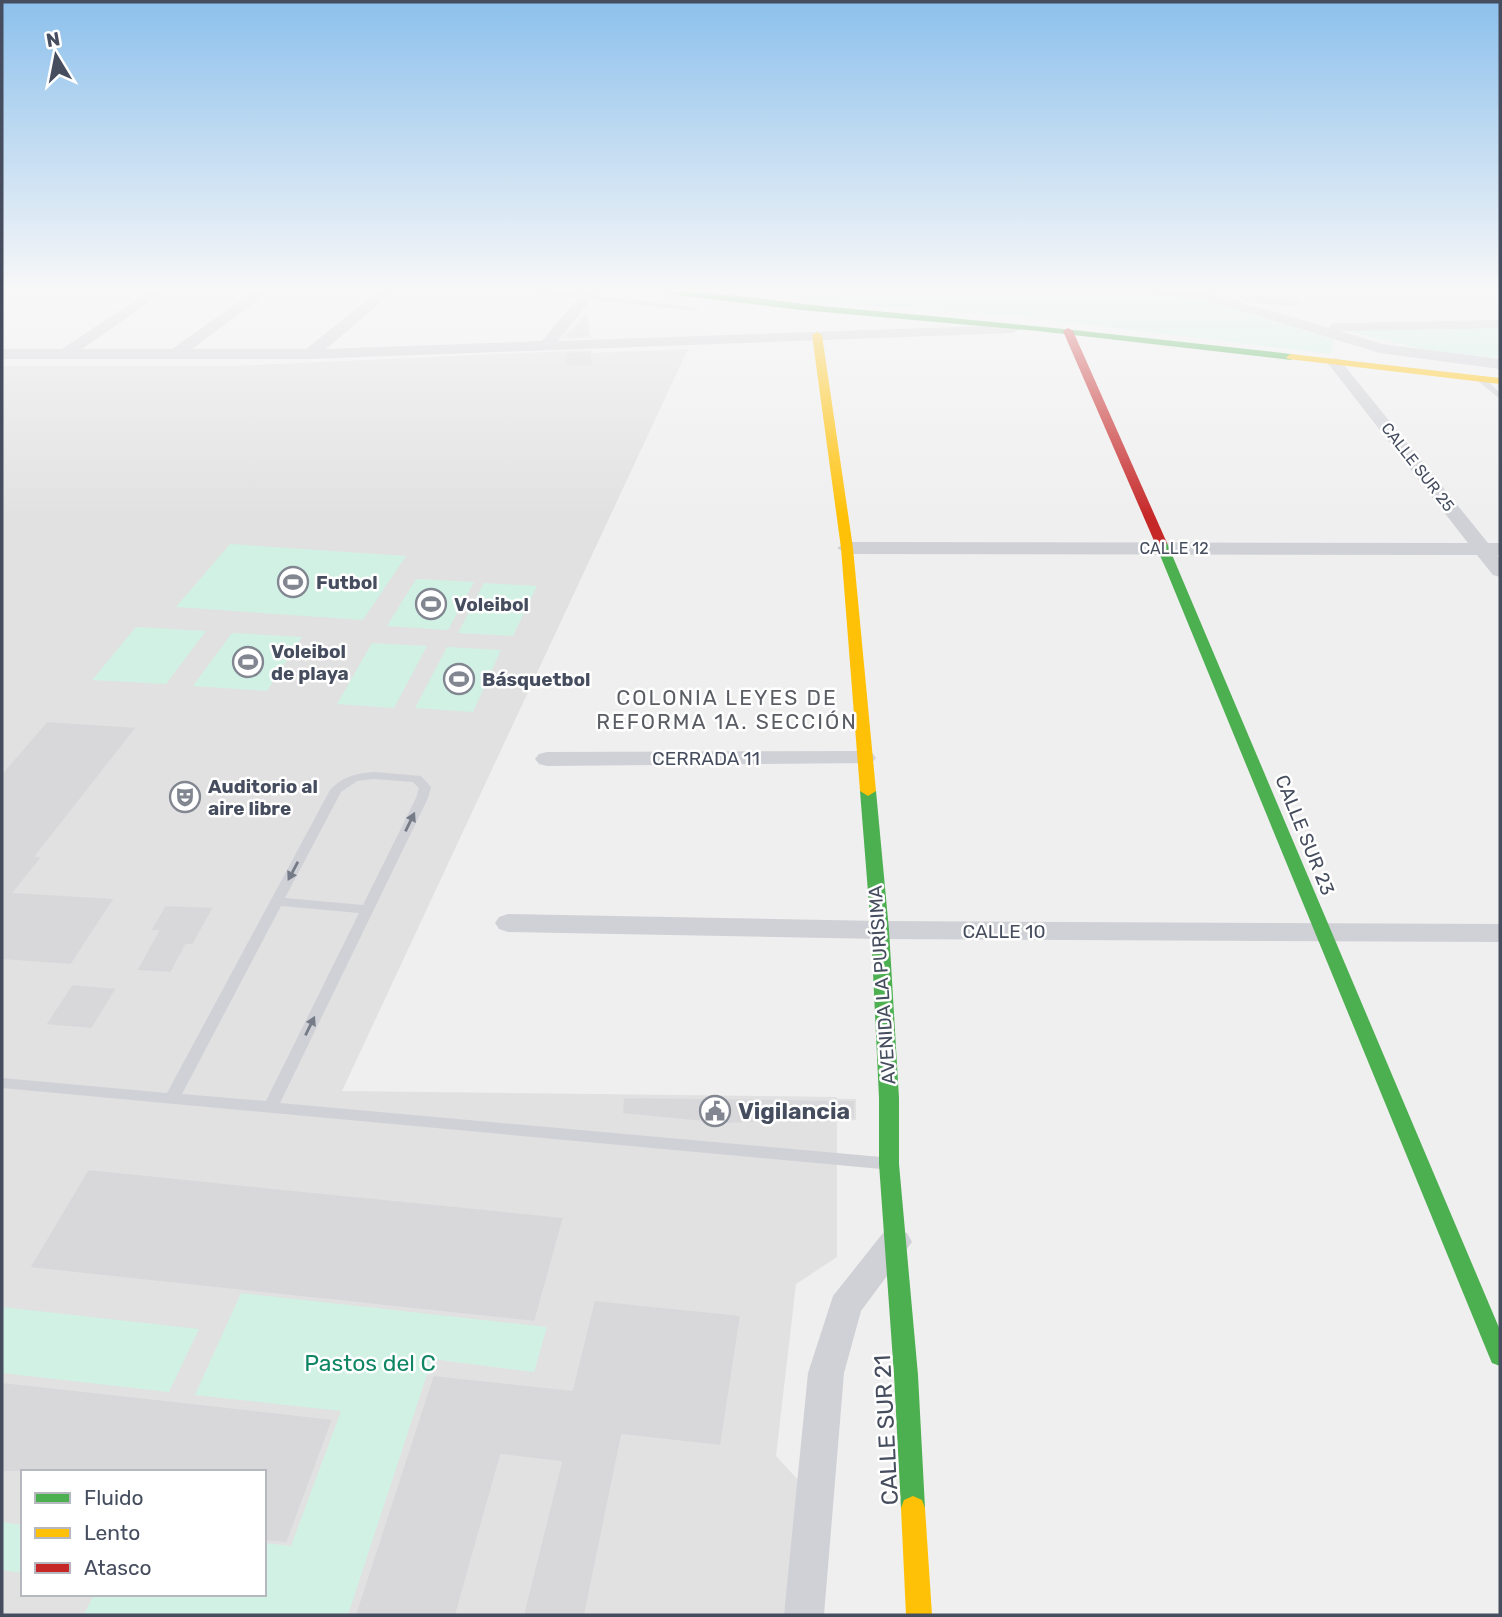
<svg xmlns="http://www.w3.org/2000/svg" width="1502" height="1617" font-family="Rubik,sans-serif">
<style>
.education{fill:#e1e1e2;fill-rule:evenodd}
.green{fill:#d1f1e4}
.building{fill:#d8d8db;stroke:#e1e1e2;stroke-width:2}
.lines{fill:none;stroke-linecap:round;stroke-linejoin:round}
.lane{fill:#d0d1d6;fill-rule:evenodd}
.street{fill:#d0d1d6;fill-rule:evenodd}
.fast{fill:#4caf50;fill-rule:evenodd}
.slow{fill:#ffc107;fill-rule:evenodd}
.jam{fill:#c62828;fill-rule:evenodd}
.oneway{fill:#767b88}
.labels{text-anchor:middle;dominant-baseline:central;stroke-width:5;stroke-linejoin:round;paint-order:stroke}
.far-street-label{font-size:16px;fill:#454d5e;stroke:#fff}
.poi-label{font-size:19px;font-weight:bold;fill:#454d5e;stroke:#fff;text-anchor:start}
.street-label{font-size:19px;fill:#454d5e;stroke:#fff}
.neighbourhood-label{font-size:21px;letter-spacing:2px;fill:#5a5d64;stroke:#fff}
.near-poi-label{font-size:23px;font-weight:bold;fill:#454d5e;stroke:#fff;text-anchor:start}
.near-park-label{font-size:23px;fill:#0e8663;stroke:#fff}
.near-street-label{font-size:23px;fill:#454d5e;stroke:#fff}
</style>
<rect width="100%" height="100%" fill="#f0efef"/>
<!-- education -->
<path class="education" d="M 688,349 L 342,1091 L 837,1097 L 837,1257 L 796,1284 L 776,1456 L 801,1483 L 784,1615 L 2,1615 L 2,366 L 234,366 L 567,351 L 568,354 ZM 23,1472 L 264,1472 L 264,1594 L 23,1594 Z"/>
<!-- green -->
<g class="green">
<path d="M 735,291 L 1124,291 L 1209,301 L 1334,340 L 1331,354 L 1030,318 L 840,304 Z"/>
<path d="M 1500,325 L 1500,358 L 1431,351 L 1346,331 L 1368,328 Z"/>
<path d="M 230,544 L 406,556 L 363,620 L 176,607 Z"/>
<path d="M 416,579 L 474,582 L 448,630 L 387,626 Z"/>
<path d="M 484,583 L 537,586 L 513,636 L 458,633 Z"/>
<path d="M 136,627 L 206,631 L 166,684 L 92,680 Z"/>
<path d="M 232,633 L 302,637 L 267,691 L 193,686 Z"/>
<path d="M 372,643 L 427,646 L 394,708 L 337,704 Z"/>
<path d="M 447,647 L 501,650 L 473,712 L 415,708 Z"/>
<path d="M 241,1293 L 547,1327 L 534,1372 L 432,1359 L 348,1615 L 84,1615 L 94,1594 L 264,1594 L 264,1543 L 291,1546 L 341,1411 L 195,1395 Z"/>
<path d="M 2,1307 L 199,1329 L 169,1392 L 2,1373 Z"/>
<path d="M 2,1522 L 23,1525 L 23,1573 L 2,1570 Z"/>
</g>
<!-- building -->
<g class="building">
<path d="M 587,313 L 590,337 L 564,338 L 566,335 Z"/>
<path d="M 591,351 L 593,366 L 565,367 L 565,352 Z"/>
<path d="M 47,721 L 137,727 L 36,856 L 42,857 L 14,892 L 115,898 L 71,965 L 2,960 L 2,773 Z"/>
<path d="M 165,905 L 214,907 L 193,945 L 186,945 L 171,973 L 136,971 L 158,931 L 150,931 Z"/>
<path d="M 72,984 L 117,988 L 92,1029 L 45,1025 Z"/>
<path d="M 623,1097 L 855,1100 L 855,1119 L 725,1124 L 622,1114 Z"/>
<path d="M 88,1169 L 273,1188 L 564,1217 L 535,1322 L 29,1268 Z"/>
<path d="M 594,1300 L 741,1315 L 721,1446 L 622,1435 L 585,1615 L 523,1615 L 561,1462 L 501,1455 L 456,1615 L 355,1615 L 433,1375 L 572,1390 Z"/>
<path d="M 2,1382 L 174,1401 L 333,1419 L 287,1543 L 264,1541 L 264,1472 L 2,1472 Z"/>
</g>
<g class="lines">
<!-- lane -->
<g class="lane">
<path d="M 529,291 L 552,291 L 695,307 L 699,309 L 695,311 L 532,293 Z"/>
<path d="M 1478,377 L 1484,377 L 1500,393 L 1500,399 L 1478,381 Z"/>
<path d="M 374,772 L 421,776 L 431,787 L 428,798 L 280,1103 L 881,1157 L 887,1159 L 889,1163 L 887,1167 L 881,1169 L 2,1088 L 2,1078 L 167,1093 L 330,790 C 342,777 356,773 374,772 ZM 374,779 L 413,782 L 419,788 L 416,798 L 363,905 L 285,898 L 341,792 L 357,781 ZM 281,906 L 359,913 L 266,1101 L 182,1094 Z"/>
</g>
<!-- street -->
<g class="street">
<path d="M 149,291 L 165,291 L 82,349 L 172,349 L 254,291 L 270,291 L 192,349 L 306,349 L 378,291 L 394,291 L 326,349 L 542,341 L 584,291 L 598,291 L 558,341 L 1013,325 L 1020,329 L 1013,333 L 310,359 L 2,359 L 2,349 L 62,349 Z"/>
<path d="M 1150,291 L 1209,293 L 1329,328 L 1331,324 L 1336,323 L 1500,320 L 1500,328 L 1340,331 L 1382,344 L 1500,359 L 1500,369 L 1380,353 L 1208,301 L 1157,295 Z"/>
<path d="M 1248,295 L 1293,298 L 1300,302 L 1293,306 L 1243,302 L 1241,299 Z"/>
<path d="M 1335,358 L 1340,360 L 1488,543 L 1500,543 L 1500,555 L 1497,555 L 1500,558 L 1500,577 L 1493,575 L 1477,555 L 847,554 L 837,548 L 847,542 L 1468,543 L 1330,366 L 1327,363 L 1330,360 Z"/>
<path d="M 864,751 L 872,753 L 876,758 L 872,763 L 547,766 L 539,764 L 535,759 L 539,754 L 547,752 Z"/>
<path d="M 508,914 L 880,921 L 1500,924 L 1500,942 L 880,939 L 508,932 L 499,929 L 495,923 L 499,917 Z"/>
<path d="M 895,1229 L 907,1233 L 912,1242 L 861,1311 L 844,1373 L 824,1615 L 784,1615 L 808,1373 L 833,1296 L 883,1233 Z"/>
</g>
<!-- fast -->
<g class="fast">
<path d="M 664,291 C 723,291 783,303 843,308 C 993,321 1142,337 1291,354 L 1296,357 L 1291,360 L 1038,331 L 801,310 L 668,294 Z"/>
<path d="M 1161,539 L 1167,543 L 1500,1330 L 1500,1366 L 1492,1363 L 1489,1356 L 1155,543 Z"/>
<path d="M 868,786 L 876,791 L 889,930 L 899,1098 L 899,1164 L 918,1375 L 925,1508 L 922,1516 L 913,1520 L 904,1516 L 901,1508 L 894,1375 L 879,1164 L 879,1098 L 871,930 L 860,791 Z"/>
</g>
<!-- slow -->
<g class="slow">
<path d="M 817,332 L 822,335 L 853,548 L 876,791 L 868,796 L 860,791 L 841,548 L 812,335 Z"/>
<path d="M 1291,354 L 1500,378 L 1500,384 L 1288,359 L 1286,357 Z"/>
<path d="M 913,1496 L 922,1500 L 925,1508 L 932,1615 L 906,1615 L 901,1508 L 904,1500 Z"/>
</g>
<!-- jam -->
<path class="jam" d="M 1068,328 L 1073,331 L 1167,543 L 1165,546 L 1157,546 L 1155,543 L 1063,331 Z"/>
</g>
<!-- one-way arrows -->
<defs><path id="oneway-solid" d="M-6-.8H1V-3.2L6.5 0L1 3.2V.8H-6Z" transform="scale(1.75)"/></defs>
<g class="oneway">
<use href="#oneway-solid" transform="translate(410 822) rotate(-64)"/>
<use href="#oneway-solid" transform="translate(293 871) rotate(118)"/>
<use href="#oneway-solid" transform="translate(310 1026) rotate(-64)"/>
</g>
<!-- sky -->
<linearGradient id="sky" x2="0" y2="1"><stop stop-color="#8cc0ec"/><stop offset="0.56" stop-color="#f8f8f8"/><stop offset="1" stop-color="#f8f8f8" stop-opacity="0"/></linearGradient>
<rect width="1502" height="517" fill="url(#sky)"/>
<!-- icons -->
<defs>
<g id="stadium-ring" transform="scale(1.575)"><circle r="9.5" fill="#fff" stroke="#818691" stroke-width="1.5"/><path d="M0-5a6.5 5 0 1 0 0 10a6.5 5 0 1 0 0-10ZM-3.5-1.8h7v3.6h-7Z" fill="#818691"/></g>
<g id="theatre-ring" transform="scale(1.575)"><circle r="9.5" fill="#fff" stroke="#818691" stroke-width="1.5"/><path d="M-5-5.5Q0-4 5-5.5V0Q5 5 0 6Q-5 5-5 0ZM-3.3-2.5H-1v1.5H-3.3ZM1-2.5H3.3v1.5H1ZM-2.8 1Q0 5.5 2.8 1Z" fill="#818691"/></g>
<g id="civic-ring" transform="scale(1.575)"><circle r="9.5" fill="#fff" stroke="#818691" stroke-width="1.5"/><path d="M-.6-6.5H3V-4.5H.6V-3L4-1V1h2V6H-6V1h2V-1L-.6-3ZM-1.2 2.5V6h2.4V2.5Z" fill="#818691"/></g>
</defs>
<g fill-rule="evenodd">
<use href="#stadium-ring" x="293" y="582"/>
<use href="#stadium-ring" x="431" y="604"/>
<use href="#stadium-ring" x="248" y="662"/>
<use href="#stadium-ring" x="459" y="679"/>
<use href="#theatre-ring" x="185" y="797"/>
<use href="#civic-ring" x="715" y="1111"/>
</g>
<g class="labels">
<!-- far-street labels -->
<g class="far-street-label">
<text transform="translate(1418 467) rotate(52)">CALLE SUR 25</text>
<text x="1174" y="548">CALLE 12</text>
</g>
<!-- poi labels -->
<g class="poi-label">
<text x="316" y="582">Futbol</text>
<text x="454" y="604">Voleibol</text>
<text x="271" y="651">Voleibol<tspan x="271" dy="22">de playa</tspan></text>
<text x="482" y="679">Básquetbol</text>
<text x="208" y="786">Auditorio al<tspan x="208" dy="22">aire libre</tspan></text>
</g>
<!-- street labels -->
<g class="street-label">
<text x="706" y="758">CERRADA 11</text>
<text transform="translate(1305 835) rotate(68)">CALLE SUR 23</text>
<text x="1004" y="931">CALLE 10</text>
<text transform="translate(882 985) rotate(-94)">AVENIDA LA PURÍSIMA</text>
</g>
<!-- neighbourhood labels -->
<g class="neighbourhood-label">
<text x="727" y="697">COLONIA LEYES DE<tspan x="727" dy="24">REFORMA 1A. SECCIÓN</tspan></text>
</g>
<!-- near-poi labels -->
<g class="near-poi-label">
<text x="738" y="1111">Vigilancia</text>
</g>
<!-- near-park labels -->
<g class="near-park-label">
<text x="370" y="1363">Pastos del C</text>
</g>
<!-- near-street labels -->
<g class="near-street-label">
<text transform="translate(886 1430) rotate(-93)">CALLE SUR 21</text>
</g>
</g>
<!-- border -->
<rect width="1502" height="1617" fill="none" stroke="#454d5e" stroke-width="7"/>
<!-- legend -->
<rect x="21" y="1470" width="245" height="126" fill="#ffffff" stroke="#b5b8bf" stroke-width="2"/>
<rect x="35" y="1493" width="35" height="10" fill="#4caf50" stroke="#b5b8bf" stroke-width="2"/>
<text x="84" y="1505" font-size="21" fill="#454d5e">Fluido</text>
<rect x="35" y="1528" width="35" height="10" fill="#ffc107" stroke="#b5b8bf" stroke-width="2"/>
<text x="84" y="1540" font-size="21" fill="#454d5e">Lento</text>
<rect x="35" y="1563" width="35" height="10" fill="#c62828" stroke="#b5b8bf" stroke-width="2"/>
<text x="84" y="1575" font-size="21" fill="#454d5e">Atasco</text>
<!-- north arrow -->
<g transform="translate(56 56) rotate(350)" stroke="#ffffff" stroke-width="5" paint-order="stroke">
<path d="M0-5L12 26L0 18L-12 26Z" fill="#454d5e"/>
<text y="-10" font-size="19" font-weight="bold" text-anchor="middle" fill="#454d5e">N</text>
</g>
</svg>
